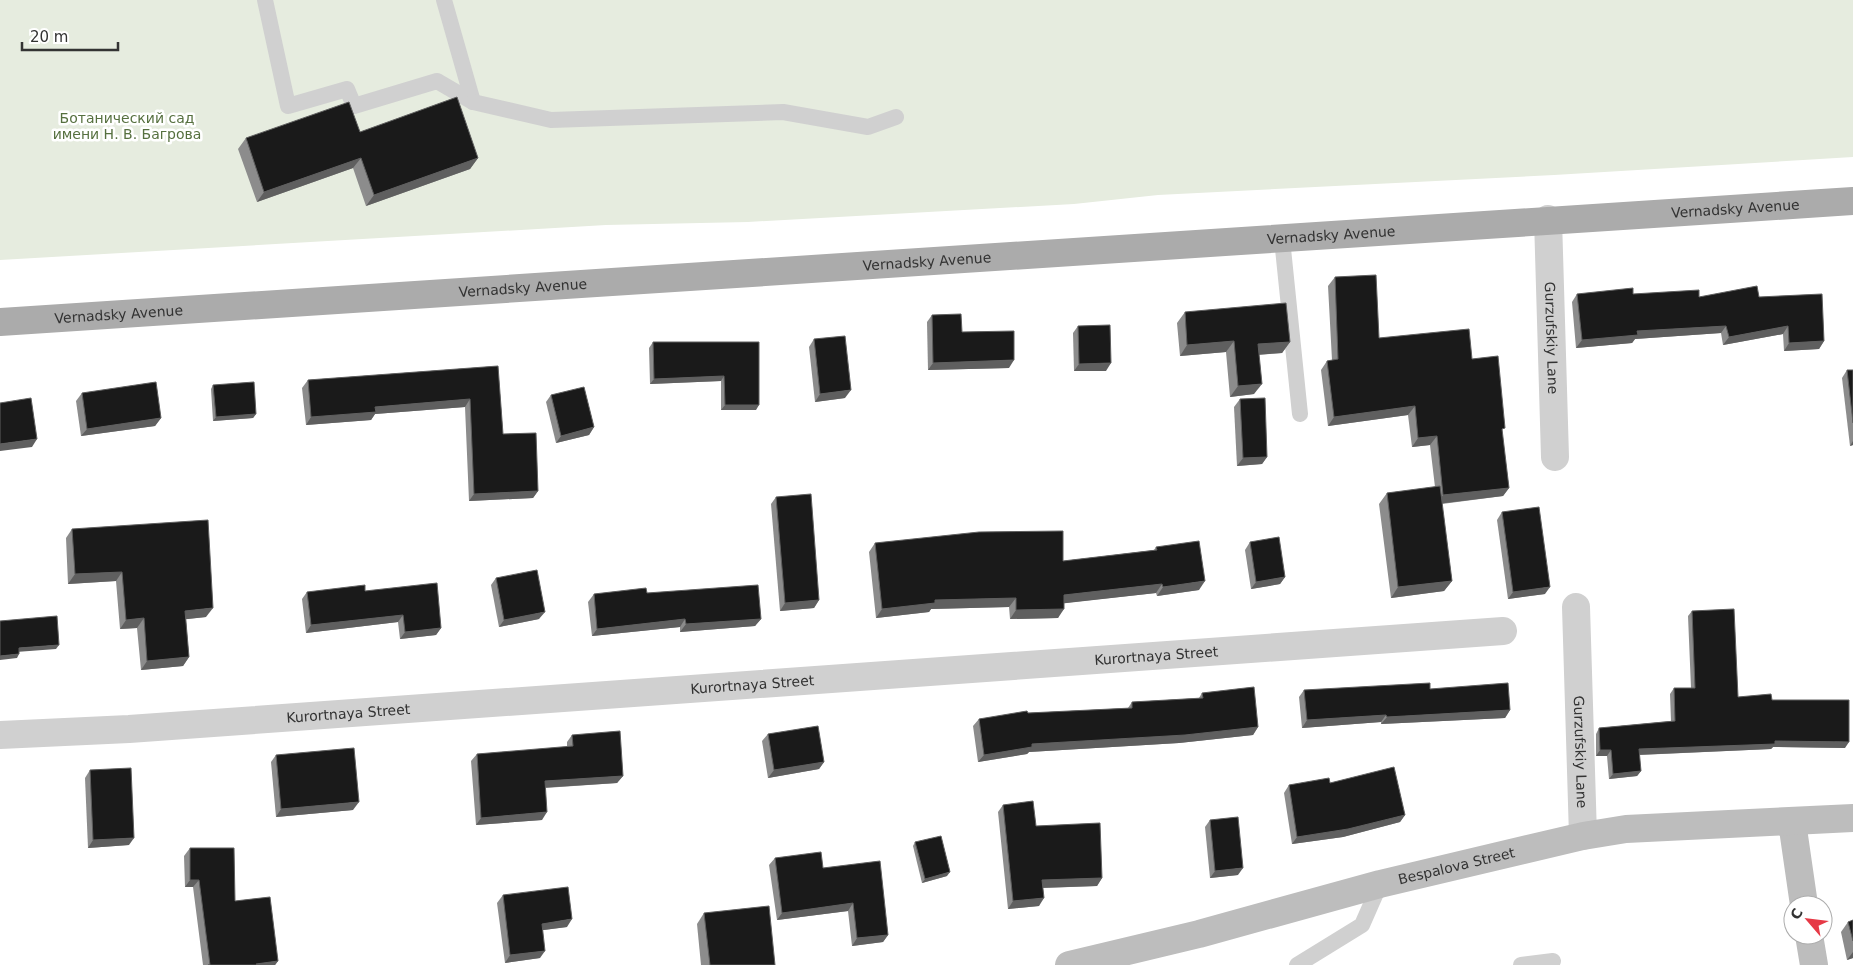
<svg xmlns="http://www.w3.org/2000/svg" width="1853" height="965" font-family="'DejaVu Sans',sans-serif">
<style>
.green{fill:#e6ecdf}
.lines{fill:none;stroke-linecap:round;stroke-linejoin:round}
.service{stroke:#d0d0d0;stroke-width:16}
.minor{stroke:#d0d0d0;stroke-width:28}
.secondary{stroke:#bdbdbd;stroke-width:28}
.primary{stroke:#ababab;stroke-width:28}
.wall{fill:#8c8c8c}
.shaded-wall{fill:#5f5f5f}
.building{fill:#1a1a1a;stroke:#5f5f5f}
.labels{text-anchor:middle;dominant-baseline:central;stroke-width:5;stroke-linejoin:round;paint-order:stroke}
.park-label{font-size:14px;fill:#56703f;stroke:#fff}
.street-label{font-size:14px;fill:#333;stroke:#fff}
</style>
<rect width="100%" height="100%" fill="#fff"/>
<!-- green -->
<path class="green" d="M 0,0 L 1853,0 L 1853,157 L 1554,175 L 1158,195 L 1074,204 L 748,222 L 606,225 L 0,260 Z"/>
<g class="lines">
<!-- service -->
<g class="service">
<path d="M 265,0 L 288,106 L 347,89 L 354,106 L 437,81 L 473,102 L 444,0"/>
<path d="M 473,102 L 551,120 L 783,112 L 868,127 L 896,117"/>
<path d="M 1282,239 L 1300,414"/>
<path d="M 1297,965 L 1362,925 L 1380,884"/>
<path d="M 1521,965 L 1553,961"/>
</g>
<!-- minor -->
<g class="minor">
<path id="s1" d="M 1548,219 L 1555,457"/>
<path id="s2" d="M 1576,607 L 1583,836"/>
<path id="s3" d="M 0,735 L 129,729 L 1503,631"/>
</g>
<!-- secondary -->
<g class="secondary">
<path d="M 1792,822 L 1804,905"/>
<path d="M 1809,935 L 1814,965"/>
<path id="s4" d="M 1069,965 L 1199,934 L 1380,884 L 1583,836 L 1626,829 L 1853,818"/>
</g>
<!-- primary -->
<path class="primary" id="s5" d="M 0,322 L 1853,201"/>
</g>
<!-- wall -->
<g class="wall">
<path d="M 360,132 L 478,158 L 470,169 L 366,206 L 353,168 L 257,202 L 238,149 L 246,138 Z"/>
<path d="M 1335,277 L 1379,338 L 1472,359 L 1502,432 L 1509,488 L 1503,496 L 1442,504 L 1452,581 L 1444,591 L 1391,598 L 1379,504 L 1387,493 L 1435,487 L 1430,445 L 1412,447 L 1408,415 L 1328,426 L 1321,370 L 1327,361 L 1332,360 L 1328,286 Z"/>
<path d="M 1577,294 L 1633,294 L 1699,297 L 1759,297 L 1824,341 L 1819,349 L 1784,351 L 1783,334 L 1723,345 L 1721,333 L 1635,339 L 1632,343 L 1576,348 L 1572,302 Z"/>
<path d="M 1185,312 L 1290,342 L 1282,353 L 1259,355 L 1254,394 L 1230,397 L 1226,352 L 1180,356 L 1177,323 Z"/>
<path d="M 932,315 L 962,332 L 1009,368 L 928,370 L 927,322 Z"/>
<path d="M 1078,326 L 1106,371 L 1074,371 L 1073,333 Z"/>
<path d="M 814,339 L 845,398 L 815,402 L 809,347 Z"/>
<path d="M 653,342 L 759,342 L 756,410 L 721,410 L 721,381 L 650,384 L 649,348 Z"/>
<path d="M 498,366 L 503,434 L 538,491 L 533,498 L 469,501 L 465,407 L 375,414 L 371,420 L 306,425 L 302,388 L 308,380 Z"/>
<path d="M 1847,370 L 1853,370 L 1853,445 L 1850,446 L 1842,378 Z"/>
<path d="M 213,385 L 256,414 L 253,418 L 213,421 L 211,389 Z"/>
<path d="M 82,393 L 161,418 L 155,426 L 81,436 L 76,401 Z"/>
<path d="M 551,395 L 594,427 L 589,435 L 556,443 L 546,402 Z"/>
<path d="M 1240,399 L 1267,457 L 1262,464 L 1237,466 L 1234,407 Z"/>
<path d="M 776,497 L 819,600 L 814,608 L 780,611 L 771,504 Z"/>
<path d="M 1502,512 L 1545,594 L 1508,599 L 1497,520 Z"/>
<path d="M 72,529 L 206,617 L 186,619 L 189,657 L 183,666 L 141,670 L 137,628 L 120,629 L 116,581 L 68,584 L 66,538 Z"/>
<path d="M 1250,542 L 1285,577 L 1280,584 L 1251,589 L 1245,550 Z"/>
<path d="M 875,543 L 1063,561 L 1154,550 L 1156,547 L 1199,590 L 1157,596 L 1156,593 L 1064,603 L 1058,618 L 1010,619 L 1009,607 L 931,609 L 929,612 L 876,618 L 869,552 Z"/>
<path d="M 496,578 L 539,619 L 499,627 L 491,585 Z"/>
<path d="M 365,591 L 441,628 L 436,635 L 400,639 L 398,622 L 306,633 L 302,599 L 307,592 Z"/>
<path d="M 647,593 L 761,619 L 755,626 L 680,632 L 680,627 L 592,636 L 588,602 L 594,594 Z"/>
<path d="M 1692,611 L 1738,697 L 1772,700 L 1845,748 L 1773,747 L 1771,749 L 1639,755 L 1641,771 L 1637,776 L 1609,779 L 1607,756 L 1596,756 L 1596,734 L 1599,728 L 1671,721 L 1670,694 L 1674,688 L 1691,688 L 1688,616 Z"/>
<path d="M 1430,689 L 1510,710 L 1505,718 L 1381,724 L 1381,722 L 1302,728 L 1299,697 L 1304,690 Z"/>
<path d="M 1202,693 L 1258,727 L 1253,735 L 1179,743 L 1029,752 L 1027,754 L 978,762 L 973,726 L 979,719 L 1028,713 L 1128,708 L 1132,702 L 1199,698 Z"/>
<path d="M 768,734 L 824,762 L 819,769 L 768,778 L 762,741 Z"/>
<path d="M 572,735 L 623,776 L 617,783 L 545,788 L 542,820 L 476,825 L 471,761 L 477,754 L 567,747 L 567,742 Z"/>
<path d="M 276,755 L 353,810 L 276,817 L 271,762 Z"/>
<path d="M 90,770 L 129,845 L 88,848 L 85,778 Z"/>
<path d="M 1330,783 L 1405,815 L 1400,822 L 1343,837 L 1292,844 L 1284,793 L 1289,785 Z"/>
<path d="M 1003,805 L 1036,826 L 1102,878 L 1097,886 L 1043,888 L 1039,906 L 1008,909 L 998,812 Z"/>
<path d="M 1210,820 L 1238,875 L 1210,878 L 1205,827 Z"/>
<path d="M 915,842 L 947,876 L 922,883 L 913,846 Z"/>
<path d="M 190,848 L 235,901 L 278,961 L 275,965 L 203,965 L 193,887 L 185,887 L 184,856 Z"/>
<path d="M 775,858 L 823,868 L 888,935 L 883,942 L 852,946 L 848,911 L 777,920 L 769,865 Z"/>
<path d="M 503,895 L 567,927 L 543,930 L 540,958 L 505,963 L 497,903 Z"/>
<path d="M 704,913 L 775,965 L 701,965 L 697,924 Z"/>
<path d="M 1853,920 L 1853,958 L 1847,960 L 1841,932 L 1848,922 Z"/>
</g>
<!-- shaded-wall -->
<g class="shaded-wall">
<path d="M 361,158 L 353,168 L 257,202 L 264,192 Z"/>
<path d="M 478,158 L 470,169 L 366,206 L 374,195 Z"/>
<path d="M 1726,326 L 1721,333 L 1635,339 L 1632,343 L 1576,348 L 1582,340 L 1637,331 Z"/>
<path d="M 1788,326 L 1783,334 L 1723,345 L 1729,337 Z"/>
<path d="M 1234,341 L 1226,352 L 1180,356 L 1187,345 Z"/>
<path d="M 1824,341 L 1819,349 L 1784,351 L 1789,343 Z"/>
<path d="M 1290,342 L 1282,353 L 1251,355 L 1258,344 Z"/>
<path d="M 1014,360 L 1009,368 L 928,370 L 933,363 Z"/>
<path d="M 1111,363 L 1106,371 L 1074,371 L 1079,364 Z"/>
<path d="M 724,376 L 721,381 L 650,384 L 654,379 Z"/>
<path d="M 1262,384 L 1254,394 L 1230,397 L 1238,386 Z"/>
<path d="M 851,390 L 845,398 L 815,402 L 820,394 Z"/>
<path d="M 470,399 L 465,407 L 375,414 L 371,420 L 306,425 L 311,417 L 375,407 Z"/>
<path d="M 725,405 L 759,405 L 756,410 L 721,410 Z"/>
<path d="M 1415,406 L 1408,415 L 1328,426 L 1334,417 Z"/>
<path d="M 256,414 L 253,418 L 213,421 L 216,417 Z"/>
<path d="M 161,418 L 155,426 L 81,436 L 87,429 Z"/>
<path d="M 594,427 L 589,435 L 556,443 L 561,436 Z"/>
<path d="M 1437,436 L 1430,445 L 1412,447 L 1418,438 Z"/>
<path d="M 37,439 L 32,447 L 0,451 L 0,444 Z"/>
<path d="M 1853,441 L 1853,445 L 1850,446 Z"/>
<path d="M 1267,457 L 1262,464 L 1237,466 L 1243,458 Z"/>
<path d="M 1509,488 L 1503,496 L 1437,504 L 1443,495 Z"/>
<path d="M 538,491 L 533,498 L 469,501 L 474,494 Z"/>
<path d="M 122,572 L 116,581 L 68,584 L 75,574 Z"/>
<path d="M 1285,577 L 1280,584 L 1251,589 L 1256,582 Z"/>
<path d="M 1205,581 L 1199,590 L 1157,596 L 1163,587 Z"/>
<path d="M 1452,581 L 1444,591 L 1391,598 L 1398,587 Z"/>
<path d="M 1162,584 L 1156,593 L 1058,604 L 1064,595 Z"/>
<path d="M 1550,587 L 1545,594 L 1508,599 L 1513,592 Z"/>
<path d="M 1016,598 L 1009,607 L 931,609 L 929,612 L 876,618 L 882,609 L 935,600 Z"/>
<path d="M 819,600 L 814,608 L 780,611 L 785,603 Z"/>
<path d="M 213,608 L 206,617 L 179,620 L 185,611 Z"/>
<path d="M 1064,609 L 1058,618 L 1010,619 L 1016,610 Z"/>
<path d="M 545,612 L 539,619 L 499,627 L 504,620 Z"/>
<path d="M 403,615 L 398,622 L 306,633 L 311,625 Z"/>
<path d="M 144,618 L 137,628 L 120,629 L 126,620 Z"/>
<path d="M 685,619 L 680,627 L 592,636 L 597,629 Z"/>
<path d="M 761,619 L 755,626 L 680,632 L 686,624 Z"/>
<path d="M 441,628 L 436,635 L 400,639 L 405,632 Z"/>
<path d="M 59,645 L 56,649 L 16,652 L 19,648 Z"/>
<path d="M 19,654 L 17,658 L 0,660 L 0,656 Z"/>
<path d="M 189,657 L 183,666 L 141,670 L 147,661 Z"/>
<path d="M 1510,710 L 1505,718 L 1381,724 L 1387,717 Z"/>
<path d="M 1386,715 L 1381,722 L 1302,728 L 1307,720 Z"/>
<path d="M 1258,727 L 1253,735 L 1179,743 L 1029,752 L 1027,754 L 978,762 L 984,755 L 1032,744 Z"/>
<path d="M 1775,741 L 1849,742 L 1845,748 L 1773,747 L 1771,749 L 1635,755 L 1639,749 Z"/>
<path d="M 1600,750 L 1611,750 L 1607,756 L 1596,756 Z"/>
<path d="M 824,762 L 819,769 L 768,778 L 774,770 Z"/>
<path d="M 1641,771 L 1637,776 L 1609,779 L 1613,774 Z"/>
<path d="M 623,776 L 617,783 L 539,788 L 545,781 Z"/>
<path d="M 359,802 L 353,810 L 276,817 L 281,809 Z"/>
<path d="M 547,812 L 542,820 L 476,825 L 481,818 Z"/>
<path d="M 1405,815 L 1400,822 L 1343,837 L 1292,844 L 1297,837 Z"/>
<path d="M 134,838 L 129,845 L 88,848 L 93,840 Z"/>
<path d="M 1243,868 L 1238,875 L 1210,878 L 1215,871 Z"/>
<path d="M 950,872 L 947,876 L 922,883 L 925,879 Z"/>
<path d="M 1102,878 L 1097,886 L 1037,888 L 1042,880 Z"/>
<path d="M 190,880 L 199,880 L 193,887 L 185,887 Z"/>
<path d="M 1044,898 L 1039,906 L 1008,909 L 1013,901 Z"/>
<path d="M 853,903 L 848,911 L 777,920 L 782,913 Z"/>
<path d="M 572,919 L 567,927 L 536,931 L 542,924 Z"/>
<path d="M 888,935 L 883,942 L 852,946 L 857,938 Z"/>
<path d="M 545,951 L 540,958 L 505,963 L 510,955 Z"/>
<path d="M 1853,952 L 1853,958 L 1847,960 Z"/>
<path d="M 278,961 L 275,965 L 256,965 L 256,964 Z"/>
</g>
<!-- building -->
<g class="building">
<path d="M 457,97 L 478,158 L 374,195 L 361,158 L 264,192 L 246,138 L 349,102 L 360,132 Z"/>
<path d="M 1376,275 L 1379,338 L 1469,329 L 1472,359 L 1498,356 L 1505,428 L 1502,429 L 1509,488 L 1443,495 L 1437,436 L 1418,438 L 1415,406 L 1334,417 L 1327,361 L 1338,359 L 1335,277 Z"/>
<path d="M 1757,286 L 1759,297 L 1822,294 L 1824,341 L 1789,343 L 1788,326 L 1729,337 L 1726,326 L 1637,331 L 1638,335 L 1582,340 L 1577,294 L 1633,288 L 1633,294 L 1699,290 L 1699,297 Z"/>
<path d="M 1286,303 L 1290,342 L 1258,344 L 1262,384 L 1238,386 L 1234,341 L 1187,345 L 1185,312 Z"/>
<path d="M 961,314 L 962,332 L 1014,331 L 1014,360 L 933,363 L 932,315 Z"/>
<path d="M 1110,325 L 1111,363 L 1079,364 L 1078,326 Z"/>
<path d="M 845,336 L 851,390 L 820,394 L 814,339 Z"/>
<path d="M 653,342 L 759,342 L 759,405 L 725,405 L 724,376 L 654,379 Z"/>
<path d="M 498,366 L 503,434 L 536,433 L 538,491 L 474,494 L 470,399 L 375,407 L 376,412 L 311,417 L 308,380 Z"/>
<path d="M 1847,370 L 1853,370 L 1853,423 Z"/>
<path d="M 156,382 L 161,418 L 87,429 L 82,393 Z"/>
<path d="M 254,382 L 256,414 L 216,417 L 213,385 Z"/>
<path d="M 584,387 L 594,427 L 561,436 L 551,395 Z"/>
<path d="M 31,398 L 37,439 L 0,444 L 0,403 Z"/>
<path d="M 1265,398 L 1267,457 L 1243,458 L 1240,399 Z"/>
<path d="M 1440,486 L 1452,581 L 1398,587 L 1387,493 Z"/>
<path d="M 811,494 L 819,600 L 785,603 L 776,497 Z"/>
<path d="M 1539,507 L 1550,587 L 1513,592 L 1502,512 Z"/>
<path d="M 208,520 L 213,608 L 185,611 L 189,657 L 147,661 L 144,618 L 126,620 L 122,572 L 75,574 L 72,529 Z"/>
<path d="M 1063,531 L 1063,561 L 1157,550 L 1156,547 L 1199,541 L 1205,581 L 1163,587 L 1162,584 L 1064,595 L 1064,609 L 1016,610 L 1016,598 L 935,600 L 935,603 L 882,609 L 875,543 L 979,532 Z"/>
<path d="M 1279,537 L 1285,577 L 1256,582 L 1250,542 Z"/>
<path d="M 537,570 L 545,612 L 504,620 L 496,578 Z"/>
<path d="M 437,583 L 441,628 L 405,632 L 403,615 L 311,625 L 307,592 L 365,585 L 365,591 Z"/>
<path d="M 758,585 L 761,619 L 686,624 L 685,619 L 597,629 L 594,594 L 646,588 L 647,593 Z"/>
<path d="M 1734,609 L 1738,697 L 1771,694 L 1772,700 L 1849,700 L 1849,742 L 1775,741 L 1775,744 L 1639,749 L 1641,771 L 1613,774 L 1611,750 L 1600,750 L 1599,728 L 1675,721 L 1674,688 L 1695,688 L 1692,611 Z"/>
<path d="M 57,616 L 59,645 L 19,648 L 19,654 L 0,656 L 0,621 Z"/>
<path d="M 1430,683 L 1430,689 L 1508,683 L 1510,710 L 1387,717 L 1386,715 L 1307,720 L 1304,690 Z"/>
<path d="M 1254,687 L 1258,727 L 1185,735 L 1032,744 L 1032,747 L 984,755 L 979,719 L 1027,711 L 1028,713 L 1132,708 L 1132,702 L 1203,698 L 1202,693 Z"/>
<path d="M 818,726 L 824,762 L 774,770 L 768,734 Z"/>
<path d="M 620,731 L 623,776 L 545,781 L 547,812 L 481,818 L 477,754 L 573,746 L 572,735 Z"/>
<path d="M 354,748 L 359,802 L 281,809 L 276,755 Z"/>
<path d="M 1394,767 L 1405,815 L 1348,829 L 1297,837 L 1289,785 L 1329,778 L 1330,783 Z"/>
<path d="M 131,768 L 134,838 L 93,840 L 90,770 Z"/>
<path d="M 1033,801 L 1036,826 L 1100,823 L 1102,878 L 1042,880 L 1044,898 L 1013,901 L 1003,805 Z"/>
<path d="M 1238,817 L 1243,868 L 1215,871 L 1210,820 Z"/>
<path d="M 941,836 L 950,872 L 925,879 L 915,842 Z"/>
<path d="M 190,848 L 234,848 L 235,901 L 270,897 L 278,961 L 256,964 L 257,965 L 208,965 L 210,965 L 199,880 L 190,880 Z"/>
<path d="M 821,852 L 823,868 L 880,861 L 888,935 L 857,938 L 853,903 L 782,913 L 775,858 Z"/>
<path d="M 568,887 L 572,919 L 542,924 L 545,951 L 510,955 L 503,895 Z"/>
<path d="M 769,906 L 775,965 L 710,965 L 704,913 Z"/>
<path d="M 1853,920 L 1853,941 L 1848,922 Z"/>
</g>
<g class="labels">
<!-- park labels -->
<g class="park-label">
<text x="127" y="118">Ботанический сад<tspan x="127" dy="16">имени Н. В. Багрова</tspan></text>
</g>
<!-- street labels -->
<g class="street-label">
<text stroke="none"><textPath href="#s5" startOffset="1739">Vernadsky Avenue</textPath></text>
<text stroke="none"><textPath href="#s5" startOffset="1334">Vernadsky Avenue</textPath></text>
<text stroke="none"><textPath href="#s5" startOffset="929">Vernadsky Avenue</textPath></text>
<text stroke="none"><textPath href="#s5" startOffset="524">Vernadsky Avenue</textPath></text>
<text stroke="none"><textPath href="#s5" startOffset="119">Vernadsky Avenue</textPath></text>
<text stroke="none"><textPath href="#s1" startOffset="119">Gurzufskiy Lane</textPath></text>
<text stroke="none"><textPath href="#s3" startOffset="1159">Kurortnaya Street</textPath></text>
<text stroke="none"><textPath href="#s3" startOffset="754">Kurortnaya Street</textPath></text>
<text stroke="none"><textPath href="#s3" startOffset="349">Kurortnaya Street</textPath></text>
<text stroke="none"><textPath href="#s2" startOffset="145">Gurzufskiy Lane</textPath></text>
<text stroke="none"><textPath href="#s4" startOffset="400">Bespalova Street</textPath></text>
</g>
</g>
<!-- north arrow -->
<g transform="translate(1808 920) rotate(298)"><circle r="24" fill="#ffffff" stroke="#adadad"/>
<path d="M0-4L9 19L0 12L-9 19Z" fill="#e63946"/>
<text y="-8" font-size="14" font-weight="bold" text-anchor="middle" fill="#333333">С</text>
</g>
<!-- scale -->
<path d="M22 42v8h96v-8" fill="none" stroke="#333333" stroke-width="2.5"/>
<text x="30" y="42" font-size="15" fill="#333333" stroke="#ffffff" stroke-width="4" paint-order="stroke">20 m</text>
</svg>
